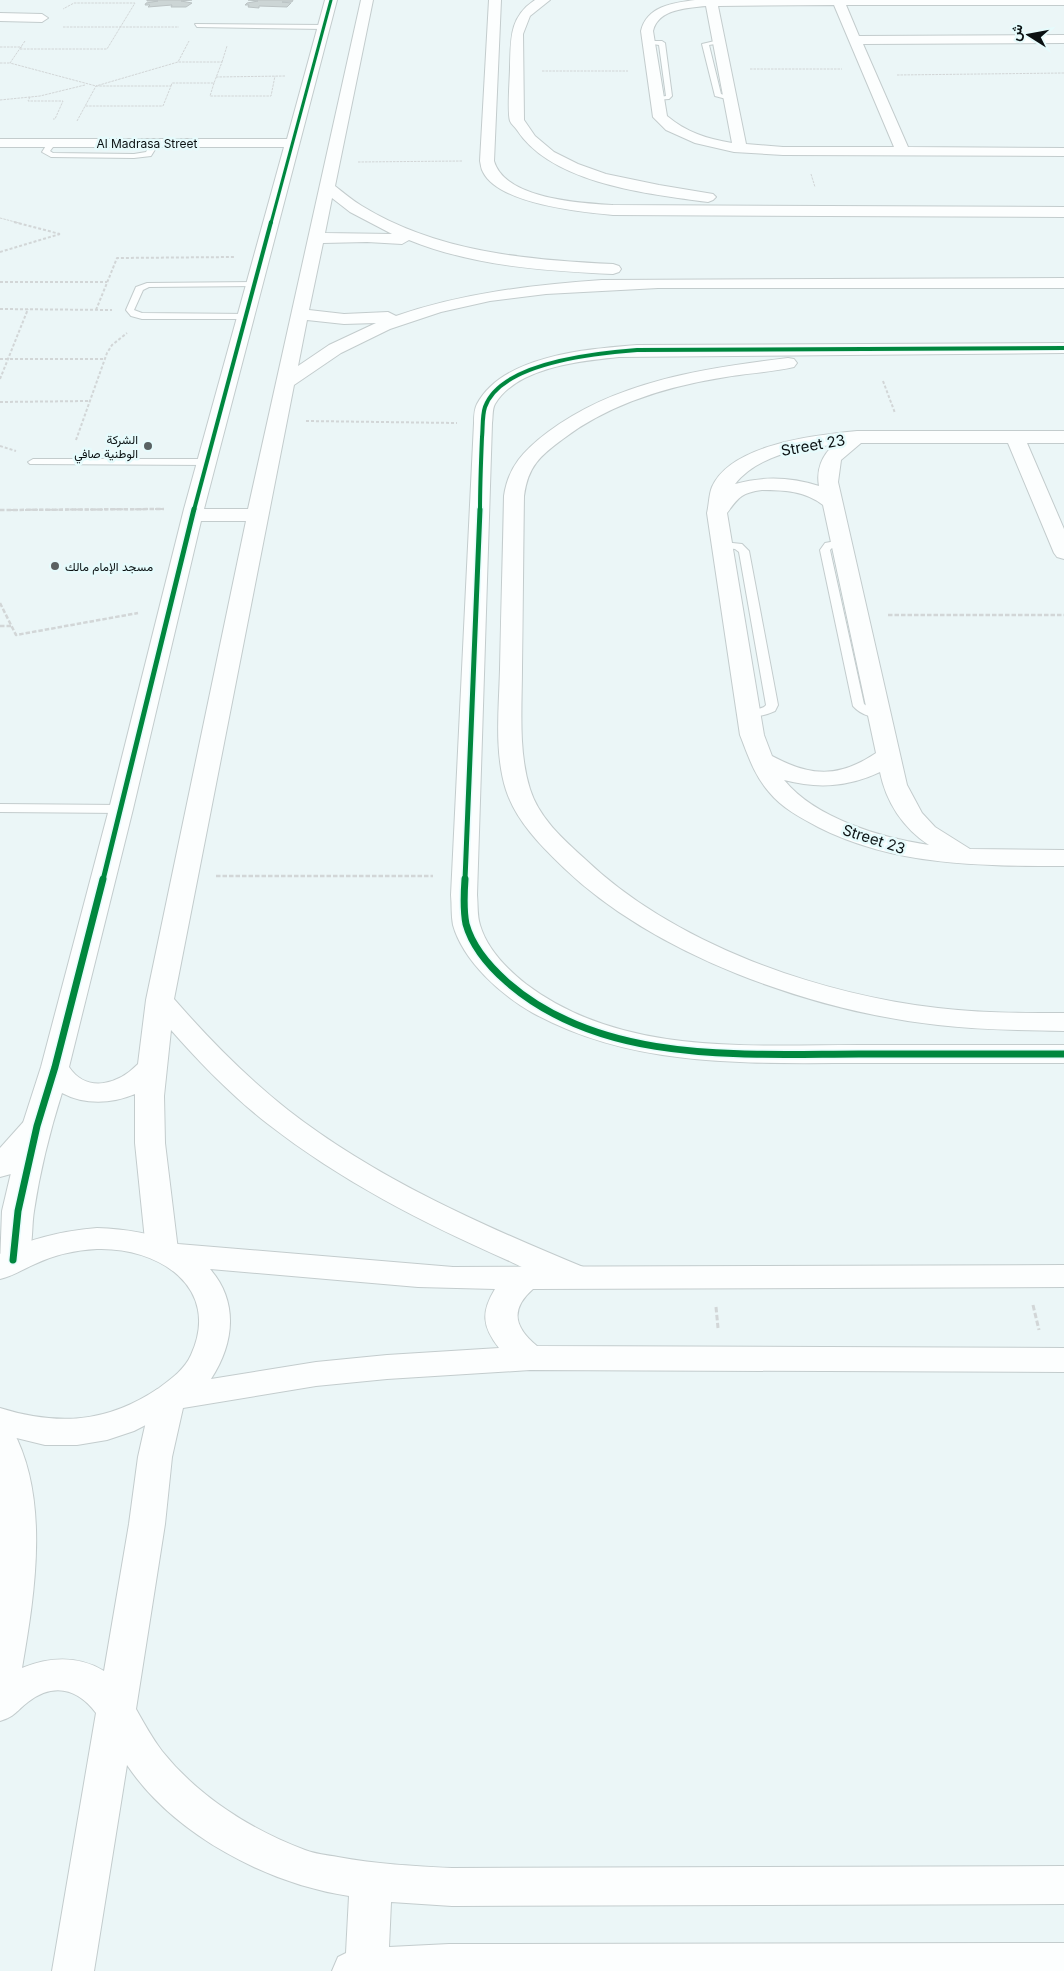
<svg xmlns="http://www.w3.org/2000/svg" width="1064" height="1971" font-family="Inter,Vazirmatn,sans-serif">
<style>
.building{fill:#ccd5d5;stroke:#bbc3c4}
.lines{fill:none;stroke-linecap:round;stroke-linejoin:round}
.service-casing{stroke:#c3cccd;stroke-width:2}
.minor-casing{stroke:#c3cccd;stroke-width:2}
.tertiary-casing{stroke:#c3cccd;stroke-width:2}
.path-far3{stroke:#d2d6d7;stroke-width:1;stroke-dasharray:2.5 1;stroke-linecap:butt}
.path-far2{stroke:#d2d6d7;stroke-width:2;stroke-dasharray:3 2;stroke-linecap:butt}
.path-far1{stroke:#d2d6d7;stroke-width:2.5;stroke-dasharray:4.5 2;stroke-linecap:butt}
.path{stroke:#d2d6d7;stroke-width:3;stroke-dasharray:5.5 2.5;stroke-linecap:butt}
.service{fill:#fcfefe;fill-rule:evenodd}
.minor{fill:#fcfefe;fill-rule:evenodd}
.tertiary{fill:#fcfefe;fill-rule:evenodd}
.cycleway-far3-casing{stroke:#e6fbfc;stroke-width:4.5}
.cycleway-far2-casing{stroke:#e6fbfc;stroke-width:5.5}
.cycleway-far1-casing{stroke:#e6fbfc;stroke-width:8}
.cycleway-casing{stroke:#e6fbfc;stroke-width:10}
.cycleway-far3{stroke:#00873e;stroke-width:3}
.cycleway-far2{stroke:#00873e;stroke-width:4}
.cycleway-far1{stroke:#00873e;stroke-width:5}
.cycleway{stroke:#00873e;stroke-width:7}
.poi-dot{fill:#596162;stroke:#e6fbfc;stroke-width:2}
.labels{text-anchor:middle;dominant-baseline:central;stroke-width:5;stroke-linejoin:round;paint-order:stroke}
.far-street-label{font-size:12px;fill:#0a1112;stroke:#e6fbfc}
.far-poi-label{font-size:12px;fill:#0a1112;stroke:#e6fbfc;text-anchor:end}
.street-label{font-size:15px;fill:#0a1112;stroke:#e6fbfc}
</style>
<rect width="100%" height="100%" fill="#ebf6f7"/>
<!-- building -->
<g class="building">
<path d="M 147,0 L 192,0 L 181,1 L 192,3 L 186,7 L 171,7 L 172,5 L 148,7 L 150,5 L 145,5 L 146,3 L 158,1 L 147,1 Z"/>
<path d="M 248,0 L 293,0 L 292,2 L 282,2 L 291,3 L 287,7 L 259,6 L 259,8 L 248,7 L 249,5 L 245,5 L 247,3 L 258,1 Z"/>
</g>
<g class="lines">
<!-- service casing -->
<g class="service-casing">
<g id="service">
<path d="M 195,24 L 324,25 L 327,27 L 324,29 L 197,27 Z"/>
<path d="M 719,40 L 721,41 L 721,43 L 709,45 L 721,94 L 732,97 L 732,99 L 730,100 L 715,96 L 702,44 Z"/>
<path d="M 646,41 L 662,41 L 665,43 L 672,96 L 669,99 L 656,100 L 653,98 L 666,96 L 659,45 L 646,43 Z"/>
<path d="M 49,141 L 56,143 L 50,151 L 53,153 L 134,154 L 146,152 L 152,141 L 159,143 L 151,156 L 134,158 L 51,157 L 42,152 Z"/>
<path d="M 255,282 L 258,282 L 258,286 L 149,287 L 143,290 L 134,310 L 142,313 L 249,314 L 250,316 L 246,319 L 142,319 L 131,316 L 126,310 L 136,287 L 147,283 Z"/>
<path d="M 33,459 L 207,459 L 212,462 L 207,465 L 30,464 L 28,462 Z"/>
<path d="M 841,540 L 845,541 L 846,543 L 845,545 L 832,548 L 830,550 L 864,704 L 871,709 L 882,711 L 884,713 C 875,721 860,714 853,706 L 820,550 L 825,543 Z"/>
<path d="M 723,542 L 742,544 L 749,551 L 778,705 L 775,711 C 766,715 751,720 743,713 C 749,706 761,712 766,705 L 739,552 L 735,549 L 719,547 L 718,545 L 719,543 Z"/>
<path d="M 0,804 L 121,805 L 127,809 L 121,813 L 0,812 Z"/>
</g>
</g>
<!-- minor casing -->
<g class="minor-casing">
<g id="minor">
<path d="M 325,0 L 337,0 L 204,509 L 248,509 L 361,0 L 373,0 L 335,186 C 344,193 353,201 362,206 C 437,252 527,260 613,264 L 619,266 L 621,269 L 619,272 L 613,274 C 545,271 473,266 409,240 L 402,244 L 367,242 L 323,243 L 309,310 L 344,314 L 388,312 L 396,316 C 463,293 531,285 602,280 L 1064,278 L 1064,288 L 658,288 L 546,294 L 490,301 L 441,312 L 390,329 L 341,353 L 294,385 L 174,999 C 209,1039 246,1077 288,1110 C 378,1180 484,1226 588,1269 L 593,1277 L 588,1285 C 585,1286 581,1288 577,1288 C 564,1289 521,1266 507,1260 C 423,1223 341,1181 268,1124 C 232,1096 201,1064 171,1030 L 164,1096 L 165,1143 L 178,1250 L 173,1258 L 162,1261 L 151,1258 L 146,1250 L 135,1143 L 135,1094 C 111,1104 85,1105 62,1093 C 50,1131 40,1171 34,1211 C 31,1229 34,1252 24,1268 L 13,1271 L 2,1268 L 0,1265 L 2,1211 L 22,1126 L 41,1067 L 109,809 L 184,509 L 284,147 L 0,147 L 0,139 L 287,139 ZM 332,198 L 350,212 L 392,234 L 325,233 ZM 307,320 L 344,324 L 376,323 L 329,345 L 298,366 ZM 201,521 L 246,521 L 146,1000 L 138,1064 C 119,1084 87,1094 69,1067 L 133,809 Z"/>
<path d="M 489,0 L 501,0 L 494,161 C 505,199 580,203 613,205 L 1064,207 L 1064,217 L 613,215 C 581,212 499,204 483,172 C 481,169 481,165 480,161 Z"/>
<path d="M 535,0 L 550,0 L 530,16 L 523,34 L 524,120 L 535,136 L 554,152 L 578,164 L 606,174 L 659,185 L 713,194 L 716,197 L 713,200 L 708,202 C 649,194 552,184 517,130 C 515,127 511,124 510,121 C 507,111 510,79 510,67 C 511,39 509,17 535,0 Z"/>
<path d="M 695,0 L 1064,0 L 1064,5 L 846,5 L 859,36 L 1064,35 L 1064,43 L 863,44 L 908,147 L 1064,148 L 1064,156 L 783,155 L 734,152 L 695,143 L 666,130 L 653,117 L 641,31 C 647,6 673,3 695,0 ZM 834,5 L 894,147 L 783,147 L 746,144 L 718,6 ZM 706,6 L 732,143 C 707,139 686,132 667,116 L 653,31 C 658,9 687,8 706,6 Z"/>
<path d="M 0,13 L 42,14 L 48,18 L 42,22 L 0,21 Z"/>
<path d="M 1064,343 L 1064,353 L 619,357 C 581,361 517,367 495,404 C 492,409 493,417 492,423 L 477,895 C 478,905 477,915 480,925 C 487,949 507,969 526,984 C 621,1056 748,1045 860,1045 C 928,1045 996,1045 1064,1045 L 1064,1063 C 997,1063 931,1063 864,1063 C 751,1063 635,1069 533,1013 C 501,995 463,961 453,925 C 451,915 452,905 451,895 L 474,423 C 474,417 474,410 477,404 C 503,355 588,349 637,345 Z"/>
<path d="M 788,358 L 794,359 L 797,363 L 794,367 C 772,372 749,373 726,377 C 669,386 610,403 563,439 C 540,456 528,466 524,496 C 523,553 523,610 522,668 C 522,707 518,751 530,789 C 539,818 563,839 585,859 C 674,944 817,994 938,1008 C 980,1013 1022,1013 1064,1013 L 1064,1031 C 1022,1030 980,1030 938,1025 C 812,1011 656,956 564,868 C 541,846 516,821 506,790 C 494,752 499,709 500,669 C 501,611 503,554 504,496 C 508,467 524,450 548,432 C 616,381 705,368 788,358 Z"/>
<path d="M 857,431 L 1064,431 L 1064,443 L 1027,443 L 1064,529 L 1064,559 L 1057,557 L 1054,553 L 1008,443 L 861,443 L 841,460 L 838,482 L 907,785 L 922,813 L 935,827 L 970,849 L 1064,850 L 1064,866 C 980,866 895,866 818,827 C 801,818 782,808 769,792 C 754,775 748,755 740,735 L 707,513 C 709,505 709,494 712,487 C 731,444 816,435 857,431 ZM 834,445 C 822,455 816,470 819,486 C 791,477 763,476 735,484 C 757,456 801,447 834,445 ZM 762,490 C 784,490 805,491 823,505 L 876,753 C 839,778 811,777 772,756 L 764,735 L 727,513 C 739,497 741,493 762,490 ZM 880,772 C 886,802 903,828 929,845 C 882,838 816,819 784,780 C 818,789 848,787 880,772 Z"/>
<path d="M 168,1386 L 180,1390 L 185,1399 L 172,1457 L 165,1524 L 136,1709 C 144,1723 152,1738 162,1751 C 198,1796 251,1830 305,1850 C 315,1854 327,1855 338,1857 C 376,1864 414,1866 452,1868 L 1064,1866 L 1064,1904 L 452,1906 L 391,1902 L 389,1947 L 449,1944 L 1064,1943 L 1064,1971 L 332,1971 L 338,1957 L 346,1953 L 349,1896 C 268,1884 174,1835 127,1765 L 94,1971 L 52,1971 L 96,1713 C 78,1689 54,1682 28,1702 C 16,1711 16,1716 0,1721 L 0,1425 L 12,1429 C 50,1498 35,1593 22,1668 C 50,1657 77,1655 104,1671 L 129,1524 L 138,1457 L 151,1399 L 156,1390 Z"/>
</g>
</g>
<!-- tertiary casing -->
<g class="tertiary-casing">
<g id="tertiary">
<path d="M 37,1116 L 48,1119 L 52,1126 L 11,1174 L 0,1177 L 0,1148 L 26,1119 Z"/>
<path d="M 97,1228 C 126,1229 151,1233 178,1244 L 453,1267 L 1064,1265 L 1064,1287 L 533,1289 C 509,1310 515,1328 537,1346 L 1064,1348 L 1064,1372 L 530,1370 L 387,1379 L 316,1386 L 177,1409 L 134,1431 L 107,1440 L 77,1445 L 45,1445 L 0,1434 L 0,1408 C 58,1426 107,1423 159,1388 C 171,1379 185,1369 191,1355 C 222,1287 158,1247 97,1249 C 76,1250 54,1255 35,1264 C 23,1269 13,1276 0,1279 L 0,1254 C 30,1238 63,1231 97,1228 ZM 210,1269 L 418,1287 L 495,1289 C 481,1312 482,1326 499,1348 L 387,1355 L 316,1362 L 211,1379 C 234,1344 239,1302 210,1269 Z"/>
</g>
</g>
<!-- path-far3 -->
<g class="path-far3">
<path d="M 63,27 L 179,27"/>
<path d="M 25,41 L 10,63 L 96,86 L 171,86 L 163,106 L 85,106"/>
<path d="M 0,47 L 22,47"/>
<path d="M 20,49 L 107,49 L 135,3 L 74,3 L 63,9"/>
<path d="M 222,62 L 227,46"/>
<path d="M 0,63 L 10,63"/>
<path d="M 750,69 L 842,69"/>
<path d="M 542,71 L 628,71"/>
<path d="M 897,75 L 1064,73"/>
<path d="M 216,77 L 285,76"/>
<path d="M 214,83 L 210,96 L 271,96 L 275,76"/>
<path d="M 171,86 L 172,83 L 214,83 L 222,62 L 178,62"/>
<path d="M 30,97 L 28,101 L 63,101 L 55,119 L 53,119"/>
<path d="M 0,100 L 40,96 L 85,85"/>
<path d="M 77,121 L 96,86 L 178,62 L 189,41"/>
<path d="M 358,162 L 462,161"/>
<path d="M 811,174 L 815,187"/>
<path d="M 0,218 L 19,223"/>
</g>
<!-- path-far2 -->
<g class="path-far2">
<path d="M 14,222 L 60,234"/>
<path d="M 0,252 L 60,234"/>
<path d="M 0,282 L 107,282"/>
<path d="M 0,309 L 112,310"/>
<path d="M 96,310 L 117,258 L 235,257"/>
<path d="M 0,359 L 105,359"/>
<path d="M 0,379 L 28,309"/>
<path d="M 883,381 L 895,413"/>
<path d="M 0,402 L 89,401"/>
<path d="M 306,421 L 457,423"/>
<path d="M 76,440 L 107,353 L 112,345 L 127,333"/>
<path d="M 0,446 L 16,451"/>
<path d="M 10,510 L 164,509"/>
</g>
<!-- path-far1 -->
<g class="path-far1">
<path d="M 0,510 L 164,509"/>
<path d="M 0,603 L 16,635 L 138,613"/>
<path d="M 888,615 L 1064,615"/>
<path d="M 0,626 L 12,626"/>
<path d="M 216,876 L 433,876"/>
</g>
<!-- path -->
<g class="path">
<path d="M 1033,1305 L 1039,1330"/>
<path d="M 716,1307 L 718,1328"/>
</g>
<!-- service -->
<use href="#service" class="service"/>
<!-- minor -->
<use href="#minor" class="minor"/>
<!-- tertiary -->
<use href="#tertiary" class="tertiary"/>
<!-- cycleway-far3 casing -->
<g class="cycleway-far3-casing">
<path id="cycleway-far3" d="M 271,223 L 331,0"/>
</g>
<!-- cycleway-far2 casing -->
<g class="cycleway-far2-casing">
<g id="cycleway-far2">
<path d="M 194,510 L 271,222"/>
<path d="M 480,510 C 480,486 481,461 482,437 C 483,428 482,416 485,407 C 501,362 597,353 637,350 L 1064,348"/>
</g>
</g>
<!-- cycleway-far1 casing -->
<g class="cycleway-far1-casing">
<g id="cycleway-far1">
<path d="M 103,880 L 194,509"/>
<path d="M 465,880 L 480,509"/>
</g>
</g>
<!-- cycleway casing -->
<g class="cycleway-casing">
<g id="cycleway">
<path d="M 465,879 C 464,893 463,909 466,924 C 472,946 490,967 507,982 C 602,1065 742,1054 859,1054 C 928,1054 996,1054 1064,1054"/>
<path d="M 13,1260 L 18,1211 L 37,1126 L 55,1067 L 103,879"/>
</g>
</g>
<!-- cycleway-far3 -->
<use href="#cycleway-far3" class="cycleway-far3"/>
<!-- cycleway-far2 -->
<use href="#cycleway-far2" class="cycleway-far2"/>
<!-- cycleway-far1 -->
<use href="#cycleway-far1" class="cycleway-far1"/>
<!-- cycleway -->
<use href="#cycleway" class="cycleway"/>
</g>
<!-- markers -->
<g class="poi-dot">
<circle cx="148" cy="446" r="5"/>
<circle cx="55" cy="566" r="5"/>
</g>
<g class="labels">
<!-- far-street labels -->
<g class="far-street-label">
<text x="147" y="143">Al Madrasa Street</text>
</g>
<!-- far-poi labels -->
<g class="far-poi-label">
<text x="138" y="439">الشركة<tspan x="138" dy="14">الوطنية صافي</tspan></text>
<text x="65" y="566" text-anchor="start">مسجد الإمام مالك</text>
</g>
<!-- street labels -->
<g class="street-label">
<text transform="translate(813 445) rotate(-10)">Street 23</text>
<text transform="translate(874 839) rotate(18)">Street 23</text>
</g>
</g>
<!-- north arrow -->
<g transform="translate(1029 35) rotate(281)" stroke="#e6fbfc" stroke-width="4" paint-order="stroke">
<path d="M0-4L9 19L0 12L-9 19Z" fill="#0a1112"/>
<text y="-8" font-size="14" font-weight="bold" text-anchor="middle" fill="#0a1112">ش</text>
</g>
</svg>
